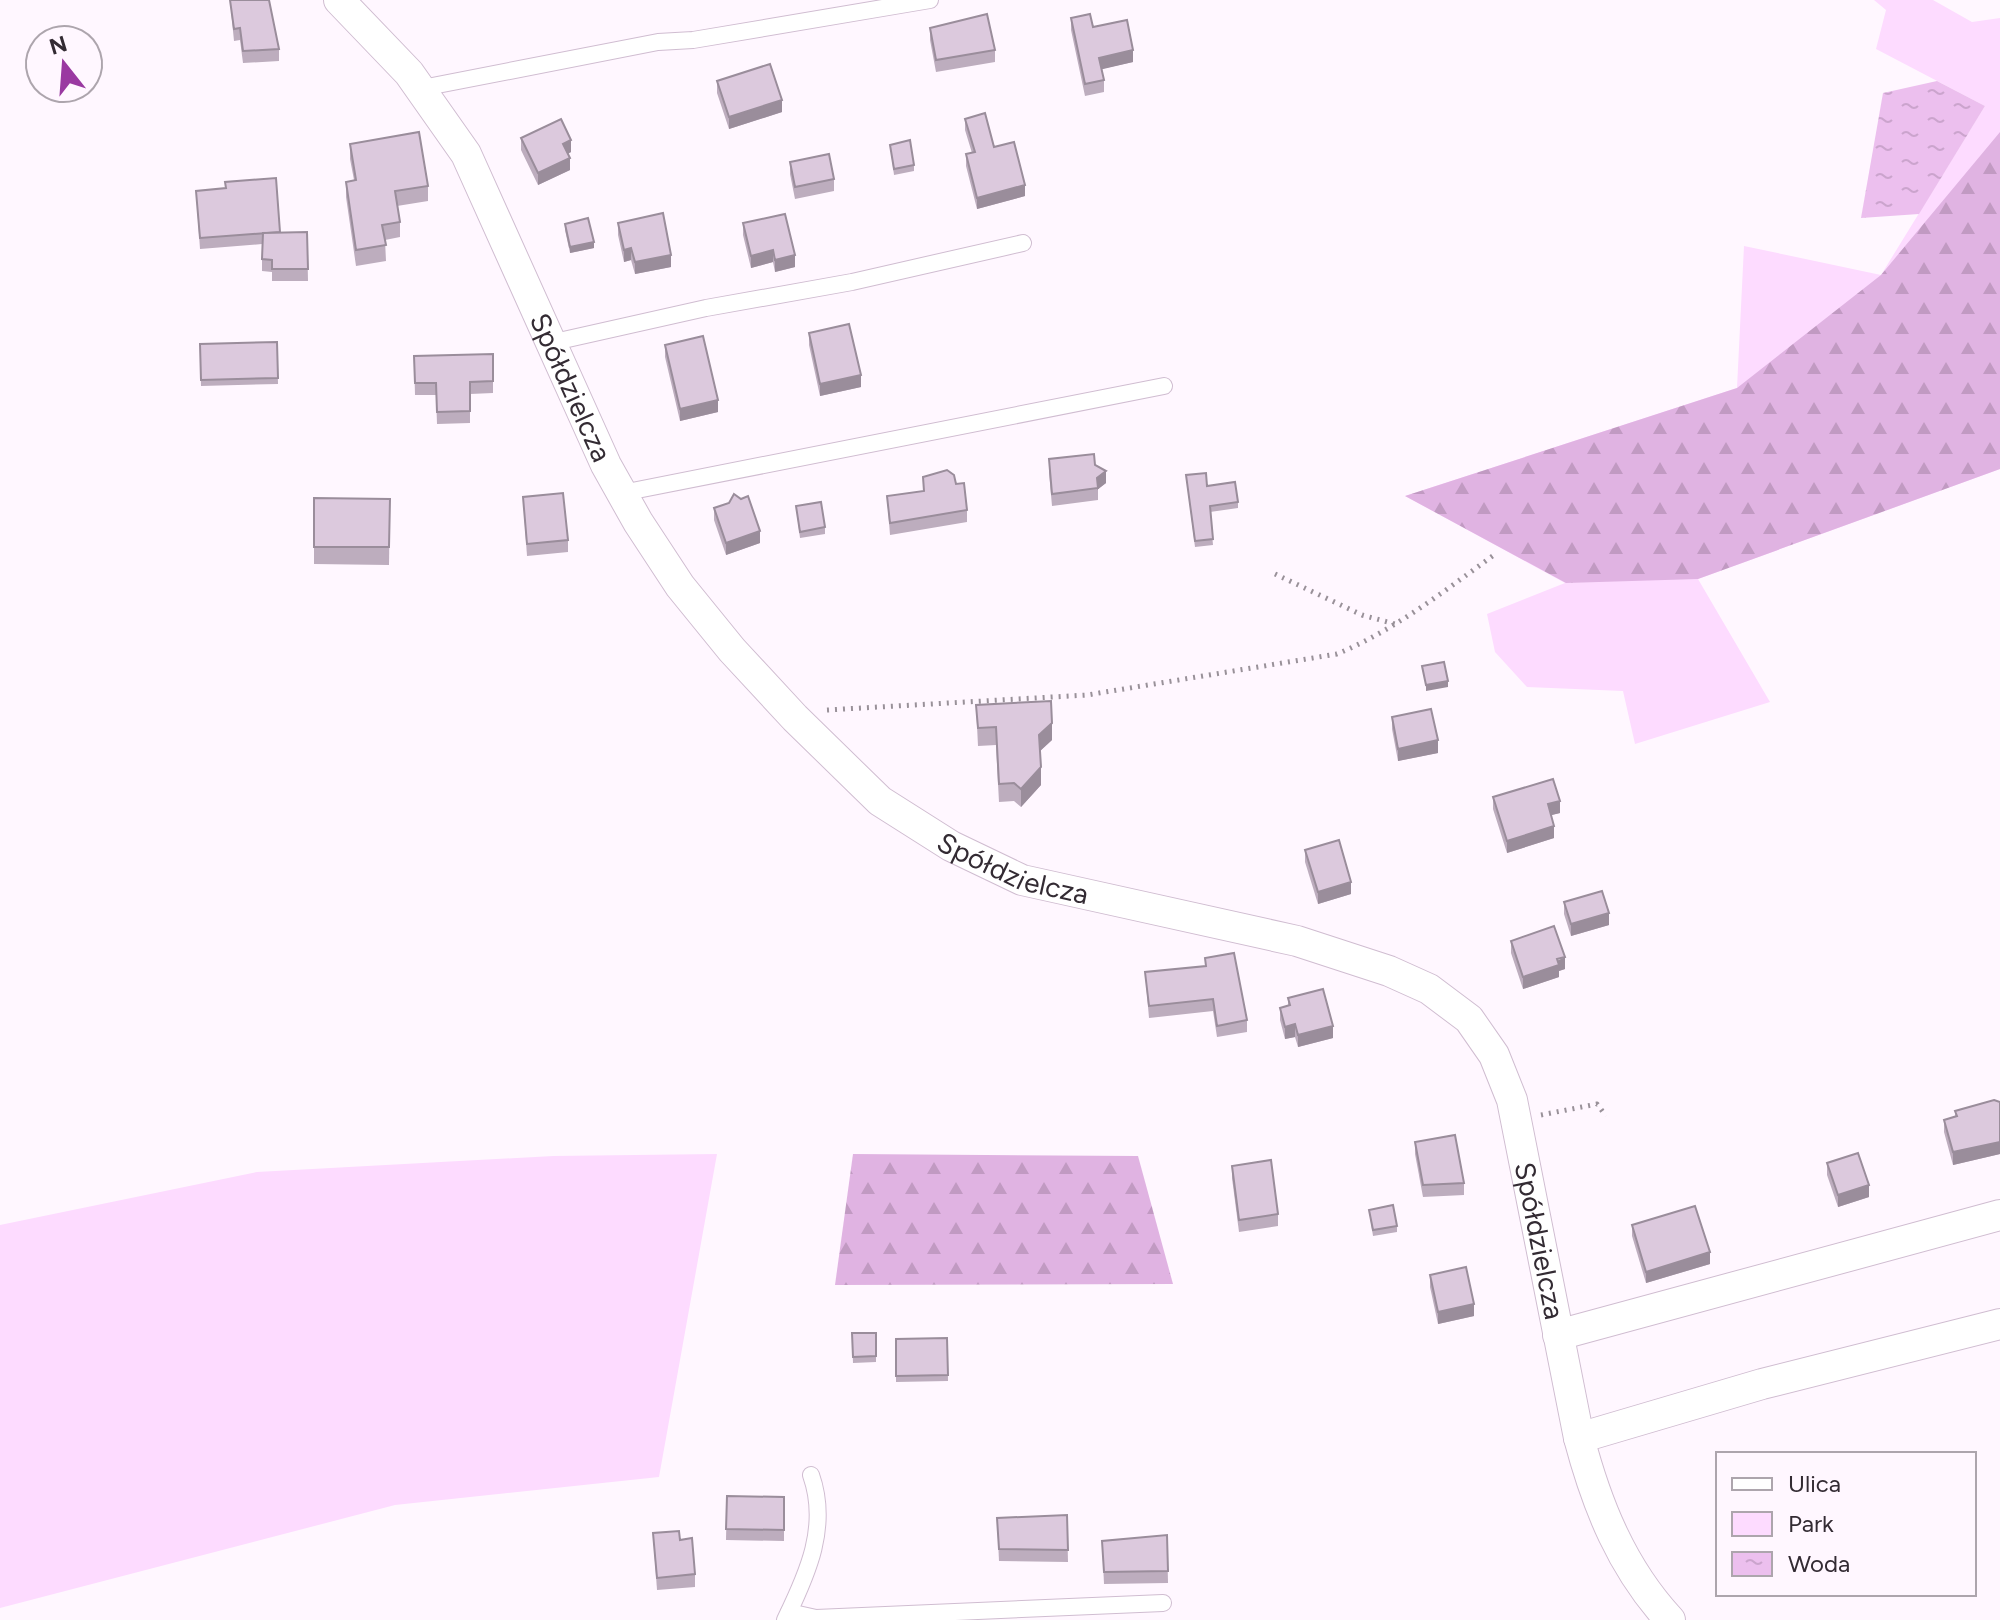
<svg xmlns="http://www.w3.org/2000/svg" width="2000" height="1620" font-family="Figtree,sans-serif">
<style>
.green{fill:#fddbff}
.forest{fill:url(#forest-firs)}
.water{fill:url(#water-ripples)}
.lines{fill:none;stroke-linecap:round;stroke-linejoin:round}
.service-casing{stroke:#d0bdd1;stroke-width:18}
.minor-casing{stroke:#d0bdd1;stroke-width:32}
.path{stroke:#999199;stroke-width:5;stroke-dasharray:2 6;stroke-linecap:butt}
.service{stroke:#fff;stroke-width:16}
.minor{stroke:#fff;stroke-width:30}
.wall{fill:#bdadbe}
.shaded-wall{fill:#9a8d9b}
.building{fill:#dcc9dd;stroke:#9a8d9b;stroke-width:2}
.labels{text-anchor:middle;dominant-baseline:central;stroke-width:7;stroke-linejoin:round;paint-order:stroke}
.street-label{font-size:28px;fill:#332b33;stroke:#fff7ff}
</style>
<defs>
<pattern id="forest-firs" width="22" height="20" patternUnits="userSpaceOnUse" patternTransform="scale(2)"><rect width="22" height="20" fill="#e0b3e2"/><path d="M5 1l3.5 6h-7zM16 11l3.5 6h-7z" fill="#c19ac2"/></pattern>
<pattern id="water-ripples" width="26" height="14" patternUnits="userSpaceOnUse" patternTransform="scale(2)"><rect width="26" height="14" fill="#ecbfee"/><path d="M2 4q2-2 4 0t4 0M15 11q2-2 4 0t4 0" fill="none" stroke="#cba4cd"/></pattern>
</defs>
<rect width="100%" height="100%" fill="#fff7ff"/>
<!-- green -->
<g class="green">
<path d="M 1874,0 L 1933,0 L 1972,22 L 2000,18 L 2000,469 L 1698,579 L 1770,702 L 1635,744 L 1623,691 L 1527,687 L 1495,652 L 1487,614 L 1565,583 L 1405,496 L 1737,388 L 1744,246 L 1881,275 L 1985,106 L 1876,49 L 1886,10 Z"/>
<path d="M 717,1154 L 659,1477 L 395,1505 L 0,1608 L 0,1225 L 257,1172 L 553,1156 Z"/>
</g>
<!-- forest -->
<g class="forest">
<path d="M 2000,132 L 2000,469 L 1698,579 L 1566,583 L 1405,496 L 1737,388 L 1881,275 Z"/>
<path d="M 853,1154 L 1138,1156 L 1173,1284 L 835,1285 Z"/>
</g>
<!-- water -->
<path class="water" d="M 1937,81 L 1985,106 L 1919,214 L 1861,218 L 1883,93 Z"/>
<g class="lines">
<!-- service casing -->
<g class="service-casing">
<g id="service">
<path d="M 422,88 L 658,42 L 693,40 L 930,0"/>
<path d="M 550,343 L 706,308 L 852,282 L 1023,243"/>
<path d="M 622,493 L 1164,386"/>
<path d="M 789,1612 L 816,1618 L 1163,1603"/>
<path d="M 785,1620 C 808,1573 829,1526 811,1475"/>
</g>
</g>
<!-- minor casing -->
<g class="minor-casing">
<g id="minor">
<path id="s1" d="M 339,0 L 409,73 L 466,154 L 606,465 L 638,522 L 680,586 L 732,650 L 795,718 L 880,801 L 951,846 L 1022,880 L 1297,941 L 1389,971 L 1429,989 L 1469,1019 L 1494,1055 L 1512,1100 L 1579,1438 C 1597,1506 1622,1568 1670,1620"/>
<path d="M 1558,1335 L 2000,1215"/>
<path d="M 1579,1438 L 1762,1384 L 2000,1324"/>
</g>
</g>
<!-- path -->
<g class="path">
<path d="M 1275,574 L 1362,615 L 1395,624"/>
<path d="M 827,710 L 1087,695 L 1337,654 C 1395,630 1444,591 1494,555"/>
<path d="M 1541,1115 L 1597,1104 L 1606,1116"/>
</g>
<!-- service -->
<use href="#service" class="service"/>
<!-- minor -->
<use href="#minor" class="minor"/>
</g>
<!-- wall -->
<g class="wall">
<path d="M 230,0 L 279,49 L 279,61 L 243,63 L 240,40 L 234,41 Z"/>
<path d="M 1071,18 L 1093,27 L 1133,62 L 1101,69 L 1104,80 L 1104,92 L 1085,96 L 1071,30 Z"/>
<path d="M 930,28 L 995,50 L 995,62 L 936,72 L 930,40 Z"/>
<path d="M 717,81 L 782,112 L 729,129 L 717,93 Z"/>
<path d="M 965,119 L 994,147 L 1025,196 L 977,209 L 966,166 L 966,154 L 972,153 L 965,130 Z"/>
<path d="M 521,138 L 571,152 L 568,154 L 570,170 L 538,185 L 521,150 Z"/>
<path d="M 350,144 L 428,186 L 428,201 L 397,206 L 400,222 L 400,237 L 385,240 L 386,261 L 356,266 L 346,197 L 346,182 L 354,180 L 350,159 Z"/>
<path d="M 890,145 L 914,165 L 914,171 L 894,175 Z"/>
<path d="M 790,162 L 834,179 L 834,191 L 795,199 L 790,174 Z"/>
<path d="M 196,191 L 280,232 L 307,232 L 308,281 L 272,281 L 272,272 L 262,271 L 262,244 L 200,249 Z"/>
<path d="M 618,223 L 671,267 L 635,274 L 631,260 L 624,262 L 618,235 Z"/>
<path d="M 743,223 L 795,267 L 775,272 L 773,262 L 751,268 L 743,235 Z"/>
<path d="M 565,224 L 594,248 L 570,253 L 565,230 Z"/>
<path d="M 809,333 L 861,387 L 820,396 L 809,345 Z"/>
<path d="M 277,342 L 278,384 L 201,386 L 200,344 Z"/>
<path d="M 665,345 L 718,412 L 680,421 L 665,357 Z"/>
<path d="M 493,354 L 493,393 L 470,394 L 470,423 L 437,424 L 436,395 L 415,395 L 414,356 Z"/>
<path d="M 1049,459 L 1095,465 L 1106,483 L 1098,489 L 1098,500 L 1052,506 L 1049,472 Z"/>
<path d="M 1186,475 L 1238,502 L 1238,508 L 1210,512 L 1213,545 L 1195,547 Z"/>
<path d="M 923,477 L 956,484 L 967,510 L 967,522 L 890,535 L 887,496 L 923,491 Z"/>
<path d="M 523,497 L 568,540 L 568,552 L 527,556 Z"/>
<path d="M 314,498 L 390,499 L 389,565 L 314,564 Z"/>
<path d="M 796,506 L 825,527 L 825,534 L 800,538 Z"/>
<path d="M 714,508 L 760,543 L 726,555 L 714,520 Z"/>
<path d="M 976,705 L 1052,740 L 1040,751 L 1041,785 L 1021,807 L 1014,801 L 999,802 L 996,745 L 978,746 Z"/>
<path d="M 1392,717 L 1438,753 L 1398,761 L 1392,729 Z"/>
<path d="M 1493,797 L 1560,813 L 1551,815 L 1554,838 L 1507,853 L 1493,809 Z"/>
<path d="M 1305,850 L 1351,894 L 1318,904 L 1305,862 Z"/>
<path d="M 1564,902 L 1609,925 L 1571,936 L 1564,914 Z"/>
<path d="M 1511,941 L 1565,969 L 1559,971 L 1559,977 L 1523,989 L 1511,953 Z"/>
<path d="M 1205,958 L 1247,1020 L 1247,1032 L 1217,1037 L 1213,1011 L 1149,1018 L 1145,972 L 1205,966 Z"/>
<path d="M 1288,998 L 1333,1038 L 1298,1047 L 1295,1037 L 1285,1039 L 1280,1020 L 1280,1008 L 1288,1006 Z"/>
<path d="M 2000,1102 L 2000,1154 L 1953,1165 L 1944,1132 L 1944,1120 L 1955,1116 L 1955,1111 Z"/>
<path d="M 1415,1142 L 1464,1183 L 1464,1195 L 1423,1197 L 1415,1154 Z"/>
<path d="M 1827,1163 L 1869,1197 L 1838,1207 L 1827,1175 Z"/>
<path d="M 1232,1166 L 1278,1214 L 1278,1226 L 1239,1232 L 1232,1178 Z"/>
<path d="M 1369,1210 L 1397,1226 L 1397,1232 L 1373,1236 Z"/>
<path d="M 1632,1225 L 1710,1264 L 1646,1283 L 1632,1236 Z"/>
<path d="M 1430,1275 L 1474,1316 L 1438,1324 L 1430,1287 Z"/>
<path d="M 852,1333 L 876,1333 L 876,1362 L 853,1363 Z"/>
<path d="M 947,1338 L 948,1381 L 896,1382 L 896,1339 Z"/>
<path d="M 727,1496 L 784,1497 L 784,1541 L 726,1540 Z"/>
<path d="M 1067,1515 L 1068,1562 L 999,1561 L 997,1518 Z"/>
<path d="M 653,1533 L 680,1540 L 695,1574 L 695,1587 L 657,1590 Z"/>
<path d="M 1167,1535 L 1168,1583 L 1104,1584 L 1102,1541 Z"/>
</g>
<!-- shaded-wall -->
<g class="shaded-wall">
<path d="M 1133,50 L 1133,62 L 1099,70 L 1099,58 Z"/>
<path d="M 782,100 L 782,112 L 729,129 L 729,117 Z"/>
<path d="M 571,140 L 571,152 L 563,156 L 563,144 Z"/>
<path d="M 570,158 L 570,170 L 538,185 L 538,173 Z"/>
<path d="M 1025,185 L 1025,196 L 977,209 L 977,198 Z"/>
<path d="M 594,242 L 594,248 L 570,253 L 570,247 Z"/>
<path d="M 631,248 L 631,260 L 624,262 L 624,250 Z"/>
<path d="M 773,250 L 773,262 L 751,268 L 751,256 Z"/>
<path d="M 671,255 L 671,267 L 635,274 L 635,262 Z"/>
<path d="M 795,255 L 795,267 L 775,272 L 775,260 Z"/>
<path d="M 861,375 L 861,387 L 820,396 L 820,384 Z"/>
<path d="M 718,400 L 718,412 L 680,421 L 680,409 Z"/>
<path d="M 1106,471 L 1106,483 L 1097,490 L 1097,478 Z"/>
<path d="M 760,531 L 760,543 L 726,555 L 726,543 Z"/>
<path d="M 1448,681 L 1448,687 L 1426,691 L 1426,685 Z"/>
<path d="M 1052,723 L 1052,740 L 1039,752 L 1039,735 Z"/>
<path d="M 1438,740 L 1438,753 L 1398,761 L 1398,749 Z"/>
<path d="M 1041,767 L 1041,785 L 1021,807 L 1021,789 Z"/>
<path d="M 1560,801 L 1560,813 L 1548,816 L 1548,804 Z"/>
<path d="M 1554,826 L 1554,838 L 1507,853 L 1507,841 Z"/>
<path d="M 1351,882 L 1351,894 L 1318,904 L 1318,892 Z"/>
<path d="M 1609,913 L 1609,925 L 1571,936 L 1571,924 Z"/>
<path d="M 1565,957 L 1565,969 L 1559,971 L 1559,977 L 1523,989 L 1523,977 Z"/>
<path d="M 1295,1024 L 1295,1037 L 1285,1039 L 1285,1027 Z"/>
<path d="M 1333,1026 L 1333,1038 L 1298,1047 L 1298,1035 Z"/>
<path d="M 2000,1142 L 2000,1154 L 1953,1165 L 1953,1152 Z"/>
<path d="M 1869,1185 L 1869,1197 L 1838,1207 L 1838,1195 Z"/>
<path d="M 1710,1252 L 1710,1264 L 1646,1283 L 1646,1272 Z"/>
<path d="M 1474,1304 L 1474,1316 L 1438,1324 L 1438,1312 Z"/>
</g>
<!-- building -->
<g class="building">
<path d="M 230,0 L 269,0 L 279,49 L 243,51 L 240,28 L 234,29 Z"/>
<path d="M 987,14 L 995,50 L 936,60 L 930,28 Z"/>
<path d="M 1090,14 L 1093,27 L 1127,20 L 1133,50 L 1099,58 L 1104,80 L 1085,84 L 1071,18 Z"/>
<path d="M 770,64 L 782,100 L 729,117 L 717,81 Z"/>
<path d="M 985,113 L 994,147 L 1014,142 L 1025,185 L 977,198 L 966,154 L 975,152 L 965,119 Z"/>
<path d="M 561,119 L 571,140 L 563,144 L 570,158 L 538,173 L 521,138 Z"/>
<path d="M 419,132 L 428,186 L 395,191 L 400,222 L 382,225 L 386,245 L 356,250 L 346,182 L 356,180 L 350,144 Z"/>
<path d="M 910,140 L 914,165 L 894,169 L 890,145 Z"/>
<path d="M 829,154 L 834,179 L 795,187 L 790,162 Z"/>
<path d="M 276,178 L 280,232 L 200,238 L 196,191 L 226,188 L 225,182 Z"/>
<path d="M 663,213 L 671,255 L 635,262 L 631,248 L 624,250 L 618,223 Z"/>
<path d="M 785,214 L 795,255 L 775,260 L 773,250 L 751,256 L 743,223 Z"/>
<path d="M 588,218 L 594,242 L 570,247 L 565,224 Z"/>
<path d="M 307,232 L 308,269 L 272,269 L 272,260 L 262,259 L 263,233 Z"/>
<path d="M 849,324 L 861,375 L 820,384 L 809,333 Z"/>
<path d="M 703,336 L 718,400 L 680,409 L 665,345 Z"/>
<path d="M 277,342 L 278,378 L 201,380 L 200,344 Z"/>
<path d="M 493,354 L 493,381 L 470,382 L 470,411 L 437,412 L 436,383 L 415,383 L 414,356 Z"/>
<path d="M 1094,454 L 1095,465 L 1106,471 L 1097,478 L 1098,488 L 1052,494 L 1049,459 Z"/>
<path d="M 947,470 L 954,475 L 956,484 L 964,483 L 967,510 L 890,523 L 887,496 L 924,491 L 923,477 Z"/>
<path d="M 1206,473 L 1207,486 L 1235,482 L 1238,502 L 1210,506 L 1213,539 L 1195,541 L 1186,475 Z"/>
<path d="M 563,493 L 568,540 L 527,544 L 523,497 Z"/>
<path d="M 734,494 L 741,499 L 748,496 L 760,531 L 726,543 L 714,508 L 729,503 Z"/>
<path d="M 314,498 L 390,499 L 389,547 L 314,547 Z"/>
<path d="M 821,502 L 825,527 L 800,532 L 796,506 Z"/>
<path d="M 1444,662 L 1448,681 L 1426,685 L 1422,666 Z"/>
<path d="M 1051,701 L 1052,723 L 1039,735 L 1041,767 L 1021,789 L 1014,783 L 999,784 L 996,727 L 978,728 L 976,705 Z"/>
<path d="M 1431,709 L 1438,740 L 1398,749 L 1392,717 Z"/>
<path d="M 1553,779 L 1560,801 L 1548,804 L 1554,826 L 1507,841 L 1493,797 Z"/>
<path d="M 1339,840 L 1351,882 L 1318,892 L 1305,850 Z"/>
<path d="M 1602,891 L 1609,913 L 1571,924 L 1564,902 Z"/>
<path d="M 1554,926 L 1565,957 L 1557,959 L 1559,965 L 1523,977 L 1511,941 Z"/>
<path d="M 1234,953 L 1247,1020 L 1217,1026 L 1213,999 L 1149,1006 L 1145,972 L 1206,966 L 1205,958 Z"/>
<path d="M 1323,989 L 1333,1026 L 1298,1035 L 1295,1024 L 1285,1027 L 1280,1008 L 1290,1005 L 1288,998 Z"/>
<path d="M 1994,1100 L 2000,1102 L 2000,1142 L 1953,1152 L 1944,1120 L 1957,1116 L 1955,1111 Z"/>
<path d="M 1455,1135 L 1464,1183 L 1423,1185 L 1415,1142 Z"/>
<path d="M 1858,1153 L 1869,1185 L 1838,1195 L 1827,1163 Z"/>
<path d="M 1271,1160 L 1278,1214 L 1239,1220 L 1232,1166 Z"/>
<path d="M 1393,1205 L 1397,1226 L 1373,1230 L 1369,1210 Z"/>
<path d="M 1695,1206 L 1710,1252 L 1646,1272 L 1632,1225 Z"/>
<path d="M 1466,1267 L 1474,1304 L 1438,1312 L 1430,1275 Z"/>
<path d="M 852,1333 L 876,1333 L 876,1356 L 853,1357 Z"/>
<path d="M 947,1338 L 948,1375 L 896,1376 L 896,1339 Z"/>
<path d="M 727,1496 L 784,1497 L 784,1530 L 726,1529 Z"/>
<path d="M 1067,1515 L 1068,1550 L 999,1549 L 997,1518 Z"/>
<path d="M 679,1531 L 680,1540 L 692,1538 L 695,1574 L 657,1578 L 653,1533 Z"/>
<path d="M 1167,1535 L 1168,1571 L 1104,1572 L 1102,1541 Z"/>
</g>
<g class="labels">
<!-- street labels -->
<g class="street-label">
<text stroke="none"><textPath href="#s1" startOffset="456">Spółdzielcza</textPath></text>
<text stroke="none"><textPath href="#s1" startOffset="1128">Spółdzielcza</textPath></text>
<text stroke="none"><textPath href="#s1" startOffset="1848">Spółdzielcza</textPath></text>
</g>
</g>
<!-- legend -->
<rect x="1716" y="1452" width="260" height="144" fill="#fff7ff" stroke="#ada5ad" stroke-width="2"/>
<rect x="1732" y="1478" width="40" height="12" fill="#ffffff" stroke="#ada5ad" stroke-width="2"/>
<text x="1788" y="1492" font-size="24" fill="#332b33">Ulica</text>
<rect x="1732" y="1512" width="40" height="24" fill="#fddbff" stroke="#ada5ad" stroke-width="2"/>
<text x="1788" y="1532" font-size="24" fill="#332b33">Park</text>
<rect x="1732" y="1552" width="40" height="24" fill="url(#water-ripples)" stroke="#ada5ad" stroke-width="2"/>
<text x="1788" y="1572" font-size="24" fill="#332b33">Woda</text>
<!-- north arrow -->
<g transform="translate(64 64) rotate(343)"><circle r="38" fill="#fff7ff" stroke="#ada5ad" stroke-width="2"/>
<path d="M0-6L14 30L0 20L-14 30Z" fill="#9a39a1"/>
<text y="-12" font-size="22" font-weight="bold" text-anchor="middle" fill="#332b33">N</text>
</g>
</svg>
